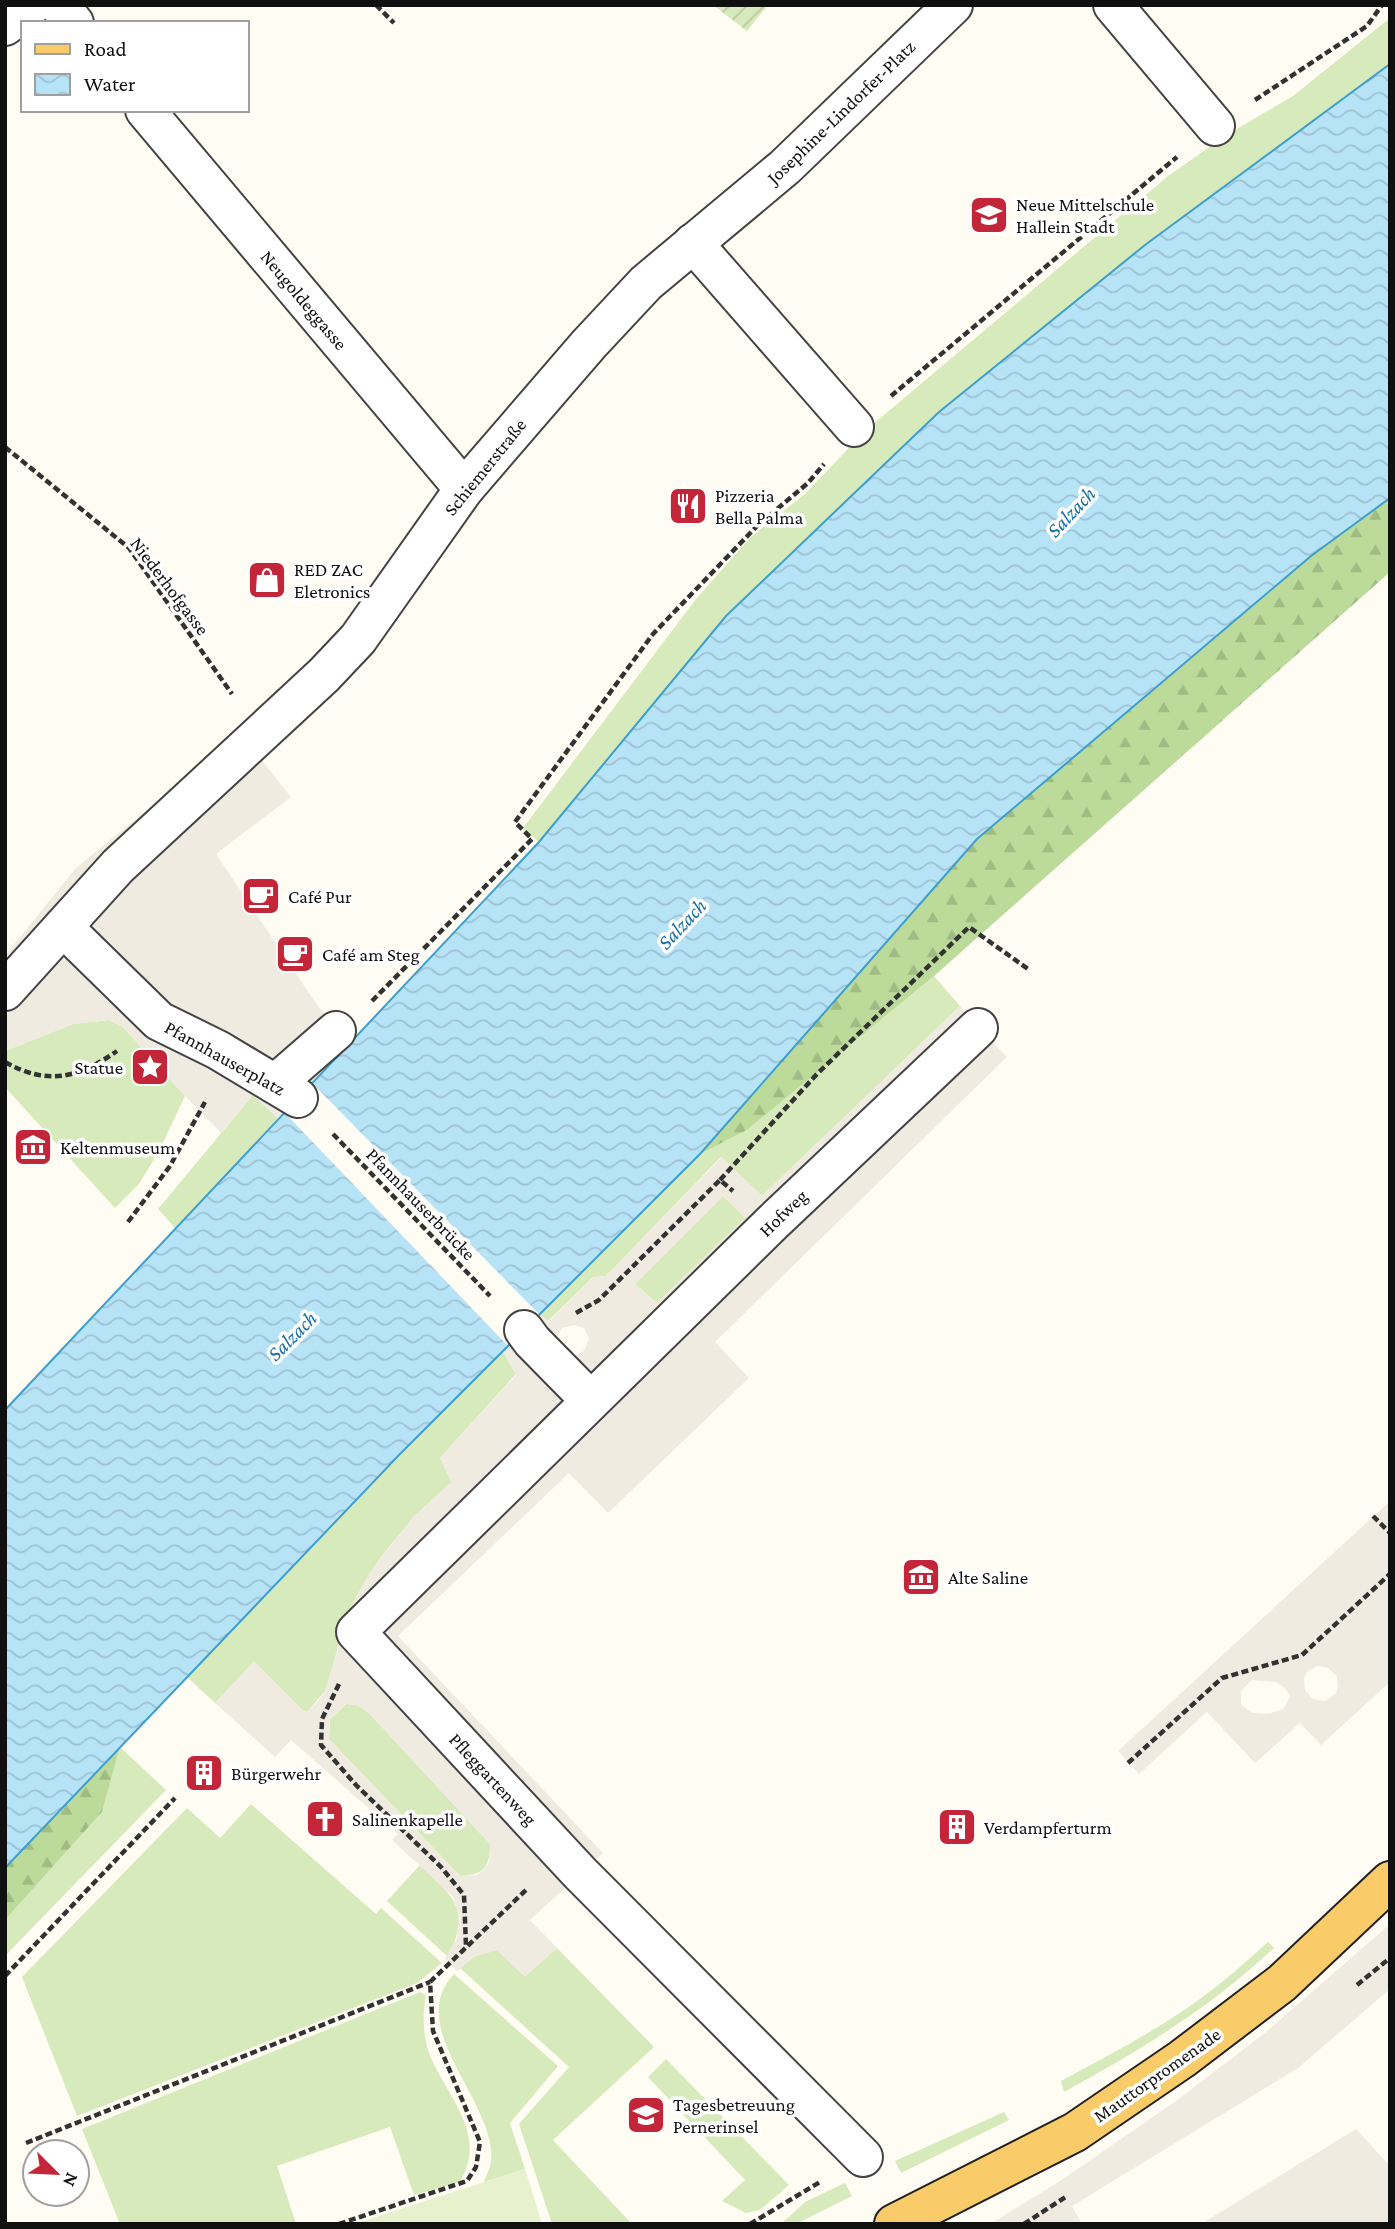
<svg xmlns="http://www.w3.org/2000/svg" width="1395" height="2229" font-family="'Crimson Pro',serif">
<style>
.grass{fill:#d7eabb}
.forest{fill:url(#forest-firs)}
.garden{fill:url(#garden-furrows)}
.pitch{fill:#e7f1cd}
.plaza{fill:#f0ebe1;fill-rule:evenodd}
.water{fill:url(#water-waves);stroke:#3e9ece;stroke-width:2}
.pier{fill:#fffcf3}
.lines{fill:none;stroke-linecap:round;stroke-linejoin:round}
.minor-casing{stroke:#434343;stroke-width:42}
.major-casing{stroke:#212121;stroke-width:42}
.path{stroke:#323232;stroke-width:4.5;stroke-dasharray:7 3.5;stroke-linecap:butt}
.minor{stroke:#fff;stroke-width:38}
.major{stroke:#f9cc69;stroke-width:38}
.labels{text-anchor:middle;dominant-baseline:central;stroke-width:7;stroke-linejoin:round;paint-order:stroke}
.street-label{font-size:19px;fill:#101010;stroke:#fff}
.poi-label{font-size:19px;fill:#101010;stroke:#fff;text-anchor:start}
.water-label{font-size:21px;font-style:italic;fill:#1770a4;stroke:#fff}
</style>
<defs>
<pattern id="forest-firs" width="22" height="20" patternUnits="userSpaceOnUse" patternTransform="scale(1.75)"><rect width="22" height="20" fill="#bcdb9b"/><path d="M5 1l3.5 6h-7zM16 11l3.5 6h-7z" fill="#a1bb84"/></pattern>
<pattern id="garden-furrows" width="10" height="10" patternUnits="userSpaceOnUse" patternTransform="scale(1.75)"><rect width="10" height="10" fill="#d7eabb"/><path d="M-1 1l2-2M0 10L10 0M9 11l2-2" fill="none" stroke="#b8c8a0"/></pattern>
<pattern id="water-waves" width="16" height="10" patternUnits="userSpaceOnUse" patternTransform="scale(1.75)"><rect width="16" height="10" fill="#b7e3f7"/><path d="M0 5q4-4 8 0t8 0" fill="none" stroke="#9cc2d3"/></pattern>
</defs>
<rect width="100%" height="100%" fill="#fffcf3"/>
<!-- grass -->
<g class="grass">
<path d="M 1390,18 L 1390,64 L 1145,245 L 939,412 L 726,616 L 539,842 L 523,828 L 696,599 L 751,537 L 806,493 L 866,430 L 1168,176 L 1228,134 L 1293,96 Z"/>
<path d="M 934,976 L 960,1006 L 762,1196 L 721,1157 L 606,1276 L 593,1277 L 548,1321 L 539,1314 L 700,1154 L 747,1130 Z"/>
<path d="M 109,1020 L 123,1027 L 185,1096 L 160,1149 L 139,1184 L 115,1208 L 5,1087 L 5,1051 L 73,1024 Z"/>
<path d="M 253,1095 L 278,1118 L 176,1229 L 158,1209 Z"/>
<path d="M 723,1196 L 746,1218 L 657,1303 L 635,1284 Z"/>
<path d="M 502,1350 L 516,1374 L 440,1458 L 452,1482 C 409,1520 372,1560 349,1613 C 339,1639 334,1665 325,1691 L 307,1712 L 302,1710 L 254,1662 L 215,1703 L 187,1677 Z"/>
<path d="M 346,1704 L 357,1705 L 368,1712 L 491,1845 C 488,1869 485,1874 460,1876 L 329,1739 L 330,1719 Z"/>
<path d="M 120,1747 L 166,1790 L 5,1956 L 5,1920 L 102,1812 Z"/>
<path d="M 251,1804 L 376,1914 L 381,1908 L 442,1963 L 417,1983 L 77,2116 L 22,1977 L 187,1808 L 220,1838 Z"/>
<path d="M 420,1865 C 454,1898 472,1909 448,1957 L 387,1901 Z"/>
<path d="M 1268,1942 L 1274,1948 C 1209,2009 1142,2049 1064,2092 L 1061,2081 C 1107,2056 1154,2032 1197,2001 C 1222,1983 1245,1963 1268,1942 Z"/>
<path d="M 557,1948 L 654,2047 L 553,2140 L 632,2224 L 552,2224 L 519,2124 L 569,2067 L 460,1968 L 475,1956 L 497,1950 L 525,1976 Z"/>
<path d="M 454,1974 L 558,2066 L 510,2123 L 525,2169 L 484,2182 C 486,2176 490,2168 491,2161 C 497,2102 403,2028 454,1974 Z"/>
<path d="M 420,1992 L 426,1995 C 422,2014 423,2040 431,2058 C 449,2099 488,2135 460,2182 L 414,2195 L 390,2127 L 277,2166 L 296,2224 L 120,2224 L 82,2129 Z"/>
<path d="M 666,2059 L 789,2185 L 760,2210 L 746,2213 L 722,2201 L 745,2180 L 648,2077 Z"/>
<path d="M 1004,2112 L 1009,2120 L 901,2173 L 895,2161 Z"/>
<path d="M 845,2183 L 852,2196 L 796,2224 L 781,2224 L 805,2202 Z"/>
</g>
<!-- forest -->
<g class="forest">
<path d="M 1390,498 L 1390,572 L 934,976 L 747,1130 L 700,1154 L 977,839 L 1311,556 Z"/>
<path d="M 120,1747 L 102,1812 L 5,1920 L 5,1868 Z"/>
</g>
<!-- garden -->
<path class="garden" d="M 713,5 L 768,5 L 747,31 Z"/>
<!-- pitch -->
<path class="pitch" d="M 525,2169 L 542,2224 L 354,2224 Z"/>
<!-- plaza -->
<g class="plaza">
<path d="M 240,733 L 291,797 L 216,854 L 313,999 L 336,1031 L 350,1044 L 278,1118 L 253,1095 L 221,1133 L 185,1096 L 123,1027 L 109,1020 L 73,1024 L 5,1051 L 5,956 L 75,869 Z"/>
<path d="M 960,1006 L 978,1028 L 1007,1057 L 715,1342 L 749,1378 L 608,1513 L 569,1473 L 398,1636 L 603,1853 L 530,1920 L 557,1948 L 525,1977 L 497,1950 L 475,1956 L 457,1971 L 445,1959 L 457,1938 L 460,1918 L 453,1897 L 392,1840 L 398,1834 L 291,1740 L 275,1757 L 215,1703 L 254,1661 L 302,1710 L 307,1712 L 319,1700 L 325,1691 L 349,1613 L 370,1572 L 413,1517 L 451,1482 L 440,1458 L 516,1375 L 502,1350 L 539,1314 L 549,1321 L 593,1277 L 606,1276 L 722,1157 L 762,1196 ZM 723,1196 L 745,1218 L 657,1303 L 635,1284 ZM 574,1325 L 584,1328 L 589,1338 L 584,1351 L 574,1356 L 569,1355 L 558,1344 L 557,1338 L 562,1328 ZM 345,1704 L 357,1705 L 368,1712 L 490,1844 L 489,1861 L 484,1870 L 476,1875 L 460,1876 L 329,1739 L 330,1719 Z"/>
<path d="M 1389,1502 L 1390,1682 L 1321,1745 L 1300,1723 L 1255,1763 L 1207,1712 L 1139,1774 L 1118,1751 ZM 1317,1666 L 1328,1668 L 1337,1676 L 1338,1687 L 1336,1693 L 1325,1701 L 1313,1699 L 1305,1690 L 1304,1678 L 1307,1672 ZM 1252,1680 L 1276,1682 L 1285,1688 L 1290,1697 L 1283,1709 L 1268,1714 L 1253,1713 L 1241,1705 L 1241,1691 Z"/>
<path d="M 1390,1924 L 1390,1989 L 1298,2068 L 1072,2206 L 1082,2224 L 990,2224 L 1057,2183 L 1176,2101 L 1266,2032 Z"/>
<path d="M 1356,2129 L 1390,2166 L 1390,2221 L 1381,2224 L 1201,2224 Z"/>
</g>
<!-- water -->
<path class="water" d="M 1390,64 L 1390,498 L 1311,556 L 977,839 L 700,1154 L 401,1453 L 5,1868 L 5,1410 L 539,842 L 726,616 L 939,412 L 1145,245 Z"/>
<!-- pier -->
<path class="pier" d="M 312,1083 L 539,1314 L 507,1345 L 284,1112 Z"/>
<g class="lines">
<!-- minor casing -->
<g class="minor-casing">
<g id="minor">
<path d="M 59,5 L 74,23"/>
<path d="M 1113,5 L 1215,126"/>
<path d="M 5,26 L 32,5"/>
<path d="M 145,110 L 464,489"/>
<path d="M 693,243 L 854,427"/>
<path d="M 63,927 L 159,1021 L 218,1050 L 298,1098"/>
<path d="M 5,991 L 118,866 L 324,675 L 358,639 L 464,489 L 589,344 L 646,283 L 785,167 L 953,5"/>
<path d="M 275,1084 L 336,1031"/>
<path d="M 524,1330 L 532,1341 L 590,1400"/>
<path d="M 863,2157 L 580,1873 L 356,1632 L 771,1224 L 978,1028"/>
</g>
</g>
<!-- major casing -->
<g class="major-casing">
<path id="major" d="M 894,2224 L 1075,2132 L 1182,2059 L 1282,1983 L 1390,1881"/>
</g>
<!-- path -->
<g class="path">
<path d="M 376,5 L 394,23"/>
<path d="M 1255,100 L 1367,26 L 1382,5"/>
<path d="M 891,396 L 1177,157"/>
<path d="M 5,447 L 129,548 L 232,694"/>
<path d="M 372,1001 L 532,839 L 515,822 L 653,634 L 757,526 L 808,483 L 824,464"/>
<path d="M 5,1062 C 48,1086 78,1078 117,1051"/>
<path d="M 333,1134 L 490,1296"/>
<path d="M 720,1180 L 817,1074 L 969,927 L 1028,969"/>
<path d="M 128,1222 L 170,1166 L 205,1102"/>
<path d="M 576,1313 L 599,1300 L 720,1180 L 733,1191"/>
<path d="M 1373,1516 L 1390,1533"/>
<path d="M 339,1684 L 322,1719 L 321,1745 L 356,1785 L 441,1867 L 464,1895 L 466,1946"/>
<path d="M 1128,1763 L 1222,1678 L 1302,1655 L 1390,1574"/>
<path d="M 5,1976 L 175,1798"/>
<path d="M 1357,1985 L 1390,1958"/>
<path d="M 26,2143 L 430,1982"/>
<path d="M 339,2224 L 467,2181 L 476,2167 L 480,2142 L 433,2031 L 430,1982 L 527,1889"/>
<path d="M 750,2224 L 820,2182"/>
<path d="M 1024,2224 L 1067,2196"/>
</g>
<!-- minor -->
<use href="#minor" class="minor"/>
<!-- major -->
<use href="#major" class="major"/>
</g>
<!-- icons -->
<defs>
<g id="school-square" transform="scale(2.0125)"><rect x="-9" y="-9" width="18" height="18" rx="4" fill="#c22638" stroke="#fff"/><path d="M0-5L7-2L0 1L-7-2ZM-4 1L0 2.5L4 1V4Q0 6-4 4Z" fill="#fff"/></g>
<g id="restaurant-square" transform="scale(2.0125)"><rect x="-9" y="-9" width="18" height="18" rx="4" fill="#c22638" stroke="#fff"/><path d="M-5-6h1v4h1v-4h1v4h1v-4h1v5L-1.5 .5V6h-2V.5L-5-1ZM5-6V6H3V1.5H1.5Q1.5-4 5-6Z" fill="#fff"/></g>
<g id="shop-square" transform="scale(2.0125)"><rect x="-9" y="-9" width="18" height="18" rx="4" fill="#c22638" stroke="#fff"/><path d="M-5-2.5h2.3a2.7 3.5 0 0 1 5.4 0H5L5.5 6h-11ZM-1.5-2.5h3a1.5 2.3 0 0 0-3 0Z" fill="#fff"/></g>
<g id="cafe-square" transform="scale(2.0125)"><rect x="-9" y="-9" width="18" height="18" rx="4" fill="#c22638" stroke="#fff"/><path d="M-5.5-4.5H6V0H3Q3 3.5 0 3.5H-2.5Q-5.5 3.5-5.5 0ZM3-3.2v2h1.7v-2ZM-6 4.5H4V6H-6Z" fill="#fff"/></g>
<g id="sight-square" transform="scale(2.0125)"><rect x="-9" y="-9" width="18" height="18" rx="4" fill="#c22638" stroke="#fff"/><path d="M0-6L1.8-2.2L6-1.7L2.9 1.2L3.7 5.4L0 3.3L-3.7 5.4L-2.9 1.2L-6-1.7L-1.8-2.2Z" fill="#fff"/></g>
<g id="museum-square" transform="scale(2.0125)"><rect x="-9" y="-9" width="18" height="18" rx="4" fill="#c22638" stroke="#fff"/><path d="M0-6L6-3V-2H-6V-3ZM-5-1h2V3h-2ZM-1-1h2V3h-2ZM3-1h2V3H3ZM-6 4H6V6H-6Z" fill="#fff"/></g>
<g id="building-square" transform="scale(2.0125)"><rect x="-9" y="-9" width="18" height="18" rx="4" fill="#c22638" stroke="#fff"/><path d="M-4-6H4V6H1V3H-1V6H-4ZM-2.5-4.3h1.7v1.8h-1.7ZM.8-4.3h1.7v1.8H.8ZM-2.5-1h1.7V.8h-1.7ZM.8-1h1.7V.8H.8Z" fill="#fff"/></g>
<g id="church-square" transform="scale(2.0125)"><rect x="-9" y="-9" width="18" height="18" rx="4" fill="#c22638" stroke="#fff"/><path d="M-1.2-6h2.4v3.5h3.3v2.4h-3.3V6h-2.4V-.1h-3.3v-2.4h3.3Z" fill="#fff"/></g>
</defs>
<g fill-rule="evenodd">
<use href="#school-square" x="989" y="215"/>
<use href="#restaurant-square" x="688" y="506"/>
<use href="#shop-square" x="267" y="580"/>
<use href="#cafe-square" x="261" y="896"/>
<use href="#cafe-square" x="295" y="954"/>
<use href="#sight-square" x="150" y="1067"/>
<use href="#museum-square" x="33" y="1147"/>
<use href="#museum-square" x="921" y="1577"/>
<use href="#building-square" x="204" y="1773"/>
<use href="#church-square" x="325" y="1819"/>
<use href="#building-square" x="957" y="1827"/>
<use href="#school-square" x="646" y="2115"/>
</g>
<g class="labels">
<!-- street labels -->
<g class="street-label">
<text transform="translate(841 112) rotate(-44)">Josephine-Lindorfer-Platz</text>
<text transform="translate(304 300) rotate(50)">Neugoldeggasse</text>
<text transform="translate(485 467) rotate(-51)">Schiemerstraße</text>
<text transform="translate(170 586) rotate(53)">Niederhofgasse</text>
<text transform="translate(225 1058) rotate(29)">Pfannhauserplatz</text>
<text transform="translate(421 1204) rotate(46)">Pfannhauserbrücke</text>
<text transform="translate(783 1213) rotate(-44)">Hofweg</text>
<text transform="translate(493 1779) rotate(47)">Pfleggartenweg</text>
<text transform="translate(1157 2075) rotate(-35)">Mauttorpromenade</text>
</g>
<!-- poi labels -->
<g class="poi-label">
<text x="1016" y="204">Neue Mittelschule<tspan x="1016" dy="22">Hallein Stadt</tspan></text>
<text x="715" y="495">Pizzeria<tspan x="715" dy="22">Bella Palma</tspan></text>
<text x="294" y="569">RED ZAC<tspan x="294" dy="22">Eletronics</tspan></text>
<text x="288" y="896">Café Pur</text>
<text x="322" y="954">Café am Steg</text>
<text x="123" y="1067" text-anchor="end">Statue</text>
<text x="60" y="1147">Keltenmuseum</text>
<text x="948" y="1577">Alte Saline</text>
<text x="231" y="1773">Bürgerwehr</text>
<text x="352" y="1819">Salinenkapelle</text>
<text x="984" y="1827">Verdampferturm</text>
<text x="673" y="2104">Tagesbetreuung<tspan x="673" dy="22">Pernerinsel</tspan></text>
</g>
<!-- water labels -->
<g class="water-label">
<text transform="translate(1071 512) rotate(-47)">Salzach</text>
<text transform="translate(682 924) rotate(-47)">Salzach</text>
<text transform="translate(292 1336) rotate(-45)">Salzach</text>
</g>
</g>
<!-- border -->
<rect width="1395" height="2229" fill="none" stroke="#101010" stroke-width="14"/>
<!-- legend -->
<rect x="21" y="21" width="228" height="91" fill="#ffffff" stroke="#9f9f9f" stroke-width="2"/>
<rect x="35" y="44" width="35" height="10" fill="#f9cc69" stroke="#9f9f9f" stroke-width="2"/>
<text x="84" y="56" font-size="21" fill="#101010">Road</text>
<rect x="35" y="74" width="35" height="21" fill="url(#water-waves)" stroke="#9f9f9f" stroke-width="2"/>
<text x="84" y="91" font-size="21" fill="#101010">Water</text>
<!-- north arrow -->
<g transform="translate(56 2173) rotate(114)"><circle r="33" fill="#ffffff" stroke="#9f9f9f" stroke-width="2"/>
<path d="M0-5L12 26L0 18L-12 26Z" fill="#c22638"/>
<text y="-10" font-size="19" font-weight="bold" text-anchor="middle" fill="#101010">N</text>
</g>
</svg>
